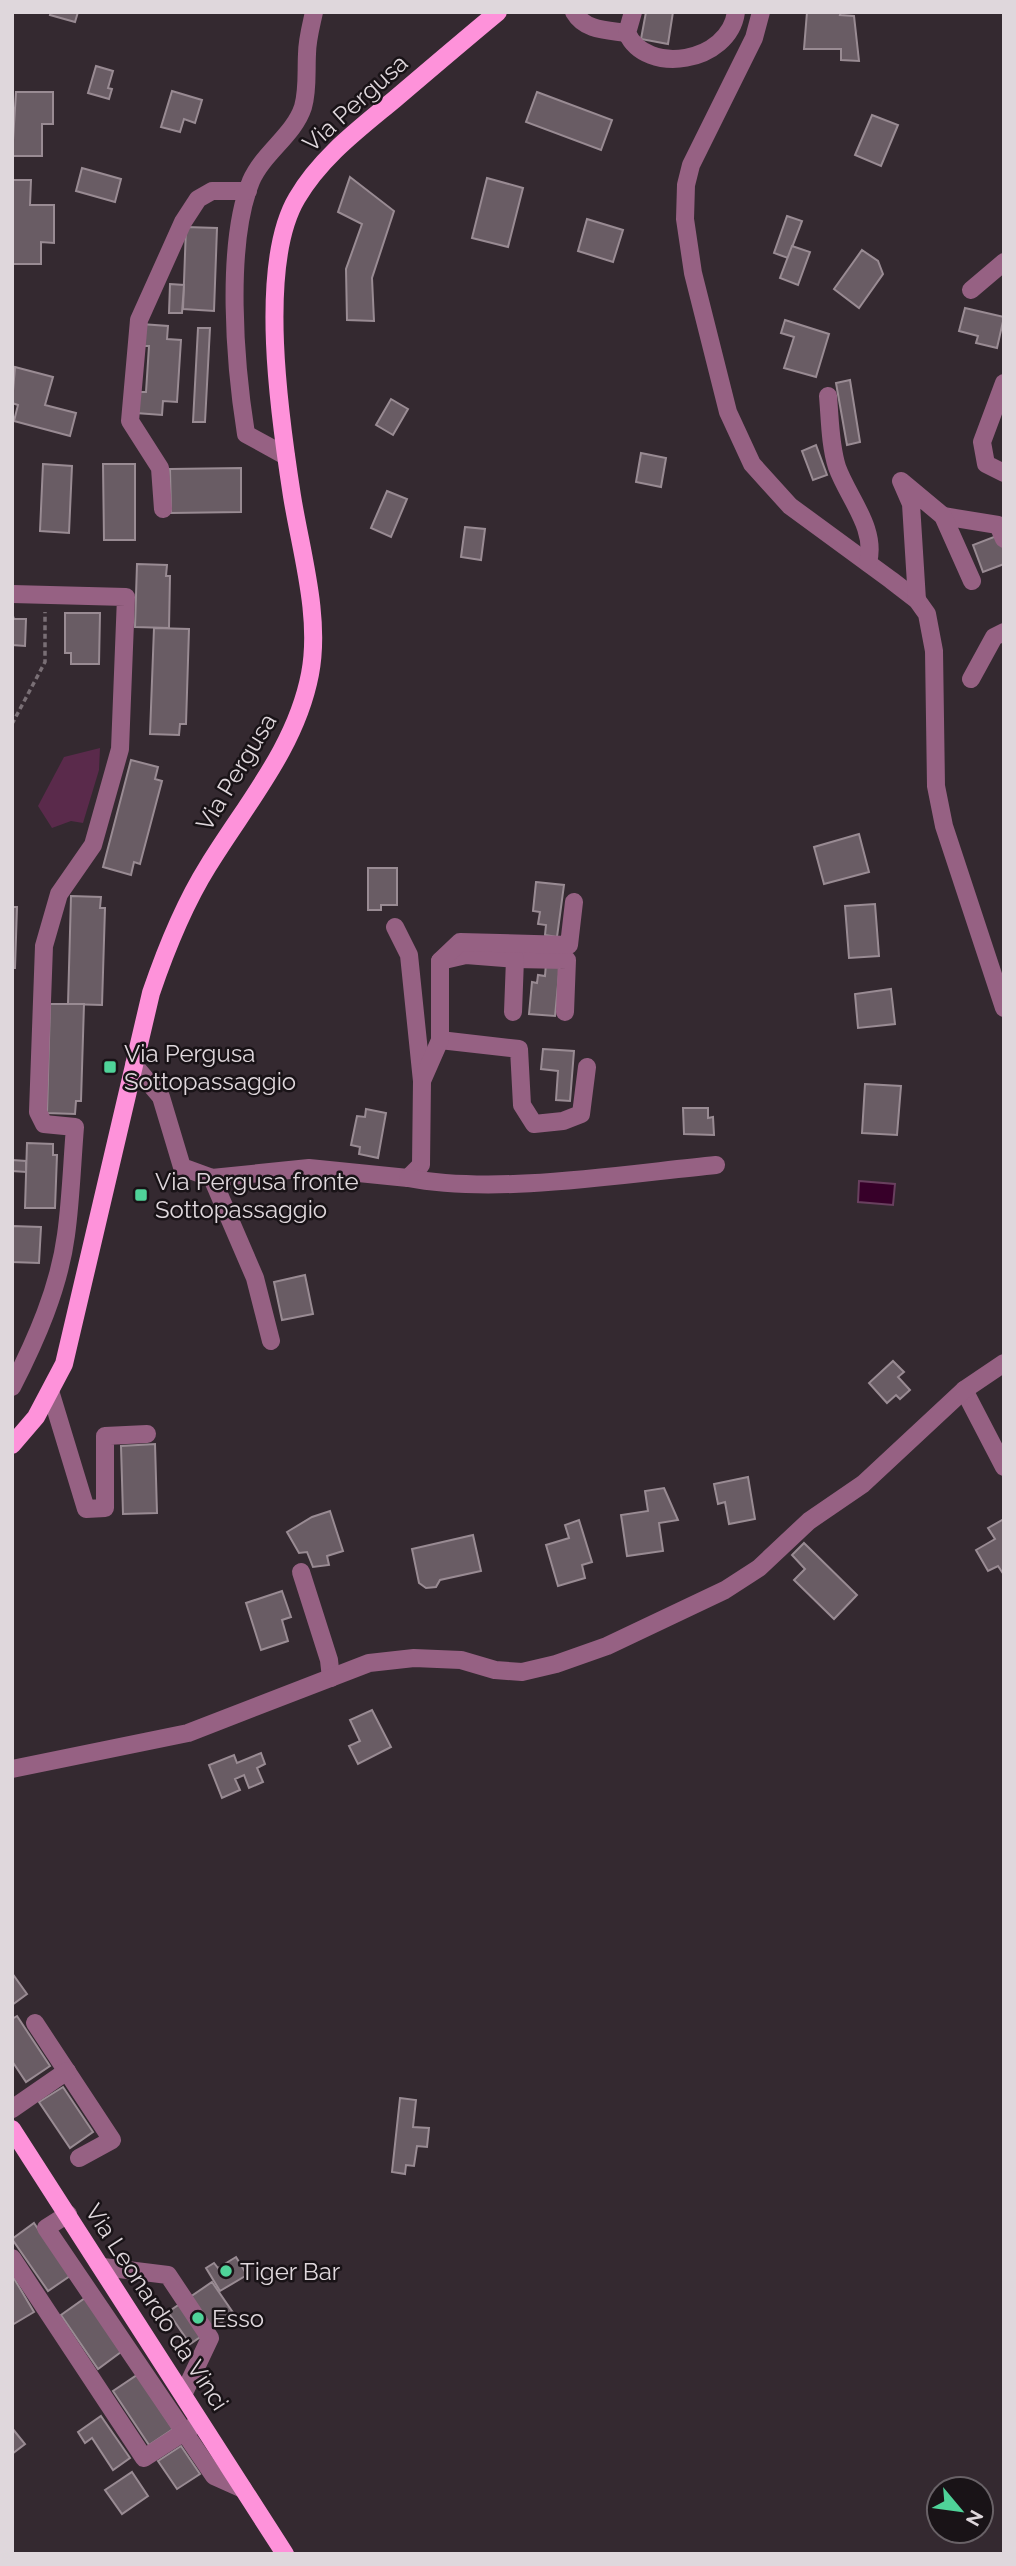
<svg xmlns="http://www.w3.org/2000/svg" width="1016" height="2566" font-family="Raleway,sans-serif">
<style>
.green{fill:#5a2a4b}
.water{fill:#370029;stroke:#69405f;stroke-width:2}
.building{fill:#695c64;stroke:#998b93;stroke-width:2}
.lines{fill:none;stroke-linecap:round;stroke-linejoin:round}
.path{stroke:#796f75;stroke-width:3.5;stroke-dasharray:5 3.5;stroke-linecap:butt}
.minor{stroke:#966183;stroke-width:18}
.major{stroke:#fe92da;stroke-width:18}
.poi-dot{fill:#4fd399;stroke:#191317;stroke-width:2.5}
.labels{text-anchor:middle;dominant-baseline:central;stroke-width:5;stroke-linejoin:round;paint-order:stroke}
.street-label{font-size:24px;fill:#dfd7dc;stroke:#191317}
.poi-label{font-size:24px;fill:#dfd7dc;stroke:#191317;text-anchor:start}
</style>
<rect width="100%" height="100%" fill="#342930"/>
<!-- green -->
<path class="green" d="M 100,748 L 99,770 L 83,823 L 71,821 L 52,828 L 38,806 L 64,757 Z"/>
<!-- water -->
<path class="water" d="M 859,1181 L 895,1184 L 893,1205 L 858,1202 Z"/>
<!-- building -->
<g class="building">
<path d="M 51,12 L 78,12 L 75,22 L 50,15 Z"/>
<path d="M 646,12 L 673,12 L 668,44 L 641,39 Z"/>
<path d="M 807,12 L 841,12 L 840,15 L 854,16 L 859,61 L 841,60 L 841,49 L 804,49 Z"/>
<path d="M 96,66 L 113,71 L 108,88 L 112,89 L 109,99 L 88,93 Z"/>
<path d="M 172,91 L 202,100 L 195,123 L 184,119 L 180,132 L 161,127 Z"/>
<path d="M 16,92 L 53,92 L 53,124 L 42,124 L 42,156 L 12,156 Z"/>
<path d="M 537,92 L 612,120 L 601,150 L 526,122 Z"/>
<path d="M 872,115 L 898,125 L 881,166 L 855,155 Z"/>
<path d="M 82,168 L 121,179 L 115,202 L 76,191 Z"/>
<path d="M 350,177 L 394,211 L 372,278 L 374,321 L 347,320 L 346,269 L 362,224 L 338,212 Z"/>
<path d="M 487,178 L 523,188 L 508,247 L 472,238 Z"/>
<path d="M 12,180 L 31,180 L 30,205 L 54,205 L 54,243 L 41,242 L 41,264 L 12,264 Z"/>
<path d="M 787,216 L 802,221 L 788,258 L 774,253 Z"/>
<path d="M 587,219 L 623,230 L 613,262 L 578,251 Z"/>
<path d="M 186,227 L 217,228 L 214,311 L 183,309 Z"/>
<path d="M 792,246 L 810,252 L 798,285 L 780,278 Z"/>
<path d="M 862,250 L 878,261 L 883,274 L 859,308 L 834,289 Z"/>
<path d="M 170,284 L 184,285 L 182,313 L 169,313 Z"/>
<path d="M 965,308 L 1004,317 L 997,348 L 976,343 L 978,336 L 959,331 Z"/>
<path d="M 785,320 L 829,334 L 816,377 L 784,368 L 794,337 L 781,333 Z"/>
<path d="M 141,324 L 168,326 L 167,339 L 181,340 L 177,402 L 163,401 L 162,415 L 136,413 L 138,392 L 146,392 L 149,346 L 140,346 Z"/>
<path d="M 198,328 L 210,328 L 205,422 L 193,422 Z"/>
<path d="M 15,367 L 53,377 L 45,405 L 76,413 L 70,436 L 14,421 L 18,405 L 12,403 Z"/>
<path d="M 850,380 L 860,442 L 847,445 L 836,383 Z"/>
<path d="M 391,399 L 408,409 L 393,435 L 376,425 Z"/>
<path d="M 816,445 L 827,475 L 813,480 L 802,451 Z"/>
<path d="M 641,453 L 666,458 L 661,487 L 636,482 Z"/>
<path d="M 43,464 L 72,466 L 69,533 L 40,531 Z"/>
<path d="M 103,464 L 135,464 L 135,540 L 104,540 Z"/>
<path d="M 241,468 L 241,512 L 171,513 L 170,469 Z"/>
<path d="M 387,491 L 407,499 L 391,537 L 371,528 Z"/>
<path d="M 465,527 L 485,529 L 481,560 L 461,557 Z"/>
<path d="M 999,535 L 1004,547 L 1004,564 L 983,572 L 973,545 Z"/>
<path d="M 137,564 L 167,565 L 166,576 L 170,576 L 169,628 L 135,627 Z"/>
<path d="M 12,613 L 14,619 L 26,619 L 25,646 L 12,645 Z"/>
<path d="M 65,613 L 100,613 L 99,664 L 71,664 L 71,653 L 65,653 Z"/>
<path d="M 154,628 L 189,629 L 186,724 L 180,724 L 179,735 L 150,734 Z"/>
<path d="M 131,760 L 158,767 L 155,779 L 162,781 L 140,864 L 134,862 L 131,875 L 103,867 Z"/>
<path d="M 859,834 L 869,872 L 824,884 L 814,847 Z"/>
<path d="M 368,868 L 397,868 L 397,905 L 381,905 L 381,910 L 368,910 Z"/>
<path d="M 536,882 L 564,885 L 557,937 L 545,935 L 546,925 L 538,924 L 540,912 L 533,911 Z"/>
<path d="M 71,896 L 101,897 L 100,908 L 105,908 L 102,1005 L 68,1004 Z"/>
<path d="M 875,904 L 879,956 L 849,958 L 845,906 Z"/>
<path d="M 12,907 L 17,907 L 15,968 L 12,968 Z"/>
<path d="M 546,963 L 560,964 L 555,1016 L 529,1014 L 532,982 L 537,983 L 538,975 L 545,976 Z"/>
<path d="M 891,989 L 895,1024 L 858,1028 L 855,994 Z"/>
<path d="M 50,1004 L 84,1004 L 81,1101 L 76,1101 L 75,1114 L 47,1113 Z"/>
<path d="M 543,1049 L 574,1051 L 570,1101 L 556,1100 L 558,1071 L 541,1069 Z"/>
<path d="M 865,1084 L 901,1086 L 897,1135 L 862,1133 Z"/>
<path d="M 683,1108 L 708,1108 L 708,1118 L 713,1117 L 714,1135 L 684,1134 Z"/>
<path d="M 366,1109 L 386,1113 L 378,1158 L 359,1154 L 360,1147 L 351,1145 L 357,1116 L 365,1117 Z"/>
<path d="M 27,1143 L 53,1144 L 53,1155 L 57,1155 L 55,1208 L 25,1208 Z"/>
<path d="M 12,1160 L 26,1161 L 26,1172 L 12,1171 Z"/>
<path d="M 12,1226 L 41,1227 L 39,1263 L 12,1262 Z"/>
<path d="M 305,1275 L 313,1314 L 282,1320 L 274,1282 Z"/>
<path d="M 893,1361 L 904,1372 L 898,1377 L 910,1390 L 900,1399 L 896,1395 L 887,1403 L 869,1383 Z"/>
<path d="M 155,1444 L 157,1513 L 123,1514 L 121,1446 Z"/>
<path d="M 748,1477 L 755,1519 L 729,1524 L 725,1502 L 718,1504 L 714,1484 Z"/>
<path d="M 664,1488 L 678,1520 L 659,1523 L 663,1551 L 627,1556 L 621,1515 L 648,1511 L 645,1491 Z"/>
<path d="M 330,1511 L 343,1551 L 327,1556 L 329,1565 L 313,1567 L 307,1552 L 299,1553 L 287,1532 L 312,1517 Z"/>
<path d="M 1004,1519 L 1004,1575 L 998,1566 L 988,1571 L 976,1550 L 995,1539 L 988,1528 Z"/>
<path d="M 579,1520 L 592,1562 L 582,1565 L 585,1578 L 558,1586 L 546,1545 L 569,1538 L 565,1525 Z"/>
<path d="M 473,1535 L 481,1571 L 440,1580 L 436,1587 L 426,1588 L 419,1583 L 412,1549 Z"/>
<path d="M 804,1543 L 857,1595 L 834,1619 L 794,1580 L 805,1569 L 792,1555 Z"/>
<path d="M 282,1591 L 291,1617 L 282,1620 L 288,1641 L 261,1650 L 246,1603 Z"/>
<path d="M 372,1710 L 391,1747 L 358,1764 L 349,1746 L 360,1741 L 350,1720 Z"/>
<path d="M 261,1753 L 265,1764 L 257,1768 L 263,1782 L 249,1788 L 244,1775 L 235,1779 L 240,1790 L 222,1798 L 209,1765 L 234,1755 L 237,1763 Z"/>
<path d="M 12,1973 L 27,1994 L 12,2005 Z"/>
<path d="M 17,2016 L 50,2066 L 26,2082 L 12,2061 L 12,2019 Z"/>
<path d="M 63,2087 L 93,2132 L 70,2148 L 39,2102 Z"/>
<path d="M 400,2098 L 416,2100 L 413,2127 L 429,2128 L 427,2147 L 417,2146 L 414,2166 L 406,2165 L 405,2174 L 392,2172 Z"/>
<path d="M 34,2223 L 70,2276 L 48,2291 L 12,2239 Z"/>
<path d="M 236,2257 L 247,2275 L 220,2291 L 206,2268 L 214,2263 L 218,2268 Z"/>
<path d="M 12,2275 L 34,2312 L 12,2325 Z"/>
<path d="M 212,2282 L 234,2314 L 190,2344 L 168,2312 Z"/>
<path d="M 85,2298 L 121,2352 L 98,2369 L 61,2315 Z"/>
<path d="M 137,2375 L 173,2429 L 149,2445 L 113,2391 Z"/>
<path d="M 101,2416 L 130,2458 L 113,2470 L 92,2438 L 85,2443 L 78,2432 Z"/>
<path d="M 12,2428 L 25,2444 L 12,2454 Z"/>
<path d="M 181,2446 L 200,2474 L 177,2489 L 158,2461 Z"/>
<path d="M 132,2472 L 148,2496 L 122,2514 L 105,2490 Z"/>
</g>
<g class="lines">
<!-- path -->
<path class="path" d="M 12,724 L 45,662 L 45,612"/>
<!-- minor -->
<g class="minor">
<path d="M 574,12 C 585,31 607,30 627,33"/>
<path d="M 633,12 L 627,33 C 646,76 729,63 736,12"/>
<path d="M 761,12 L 754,38 L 691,165 L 686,185 L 685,219 L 693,273 L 728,412 L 752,464 L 790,506 L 891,580 L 917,600 L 927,614 L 934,651 L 936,786 L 944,826 L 1004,1008"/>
<path d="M 971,290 L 1004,262"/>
<path d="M 1004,383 L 982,442 L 986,464 L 1004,473"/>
<path d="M 828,396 C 830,419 830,445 837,467 C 848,498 877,528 868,563"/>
<path d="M 286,456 L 246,434 C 235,365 225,245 251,181 C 263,153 294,135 303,107 C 308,90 306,72 307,54 C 307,40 311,26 314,12"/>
<path d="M 163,509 L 160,468 L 130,421 L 139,320 L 183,222 L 198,199 L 212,191 L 248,191"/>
<path d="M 943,516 L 998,525 L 1004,539"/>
<path d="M 12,594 L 126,597 L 120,749 L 93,845 L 59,894 L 44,946 L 38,1112 L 44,1124 L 75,1127 C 72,1163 71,1199 66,1235 C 59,1288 36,1340 12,1387"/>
<path d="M 917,600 L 911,504 L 901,481 L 943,516 L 972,581"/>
<path d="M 971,679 L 994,637 L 1004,632"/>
<path d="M 395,927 L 409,955 L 422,1081"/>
<path d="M 515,959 L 567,960 L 565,1012"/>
<path d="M 440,961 L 466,955 L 515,959 L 513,1012"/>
<path d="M 440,1040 L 519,1049 L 522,1105 L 534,1124 L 563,1121 L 581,1114 L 587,1067"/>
<path d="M 134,1065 L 161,1097 L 182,1167 L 212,1178 L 309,1168 L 408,1178 L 421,1165 L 422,1081 L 440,1040 L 440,961 L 460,942 L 569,945 L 574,902"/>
<path d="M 212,1178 L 255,1278 L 271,1341"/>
<path d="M 408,1178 C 497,1195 624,1174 716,1165"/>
<path d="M 964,1390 L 1004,1467"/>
<path d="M 51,1394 L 86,1509 L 105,1508 L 105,1436 L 147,1434"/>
<path d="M 301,1572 L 329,1660 L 331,1678"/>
<path d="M 12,1769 L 188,1733 L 369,1663 L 414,1658 L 461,1660 L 495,1670 L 522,1672 L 556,1664 L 607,1646 L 725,1590 L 759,1568 L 809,1521 L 863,1484 L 964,1390 L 1004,1363"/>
<path d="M 35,2023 L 112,2140 L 79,2158"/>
<path d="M 12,2109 L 67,2071"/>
<path d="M 68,2214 L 46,2228 L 214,2476 L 243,2489"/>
<path d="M 12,2258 L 144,2458 L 192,2427"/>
<path d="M 103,2267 L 168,2275 L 210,2338 L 184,2393"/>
</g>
<!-- major -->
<g class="major">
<path d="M 12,1445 L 36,1417 L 64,1364 L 151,993 C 166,949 183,906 208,866 C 246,804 296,747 310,674 C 321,617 301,552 292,496 C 280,419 257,265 297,198 C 321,157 359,129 395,99 C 429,70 463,41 498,12"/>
<path d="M 12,2129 L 285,2554"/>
</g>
</g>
<!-- markers -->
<g class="poi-dot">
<rect x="103" y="1060" width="14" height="14" rx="3.5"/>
<rect x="134" y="1188" width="14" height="14" rx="3.5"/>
<circle cx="226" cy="2271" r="7"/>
<circle cx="198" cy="2318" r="7"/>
</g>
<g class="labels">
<!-- street labels -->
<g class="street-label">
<text transform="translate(355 103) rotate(-42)">Via Pergusa</text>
<text transform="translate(236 772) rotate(-59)">Via Pergusa</text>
<text transform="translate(157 2307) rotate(57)">Via Leonardo da Vinci</text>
</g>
<!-- poi labels -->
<g class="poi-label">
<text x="124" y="1053">Via Pergusa<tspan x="124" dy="28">Sottopassaggio</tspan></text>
<text x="155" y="1181">Via Pergusa fronte<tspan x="155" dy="28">Sottopassaggio</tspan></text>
<text x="240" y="2271">Tiger Bar</text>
<text x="212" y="2318">Esso</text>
</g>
</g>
<!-- border -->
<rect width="1016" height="2566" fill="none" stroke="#dfd7dc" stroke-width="28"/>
<!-- north arrow -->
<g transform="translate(960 2510) rotate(119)"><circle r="33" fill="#191317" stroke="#686166" stroke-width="2"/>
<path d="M0-5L12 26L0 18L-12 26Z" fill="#4fd399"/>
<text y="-10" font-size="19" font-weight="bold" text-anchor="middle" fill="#dfd7dc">N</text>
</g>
</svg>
